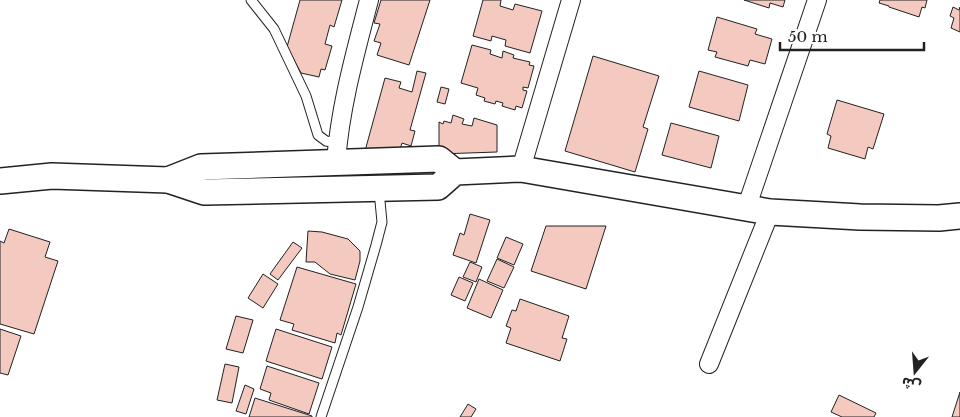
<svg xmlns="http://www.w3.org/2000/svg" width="960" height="417" font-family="'Libre Baskerville','Noto Sans Arabic',serif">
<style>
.building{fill:#f3c9c0;stroke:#222}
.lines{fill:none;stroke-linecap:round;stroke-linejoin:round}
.lane-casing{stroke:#222;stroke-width:11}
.street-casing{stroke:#222;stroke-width:20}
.secondary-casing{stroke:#222;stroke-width:28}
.lane{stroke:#fff;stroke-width:9}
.street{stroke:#fff;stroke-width:18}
.secondary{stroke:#fff;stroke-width:25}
</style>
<rect width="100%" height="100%" fill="#fff"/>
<!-- building -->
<g class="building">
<path d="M 300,0 L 342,0 L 334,27 L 330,25 L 325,44 L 332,46 L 325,70 L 321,69 L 319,77 L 301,73 L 287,47 Z"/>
<path d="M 381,0 L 430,0 L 409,65 L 377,55 L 381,43 L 374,41 L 380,24 L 374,23 Z"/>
<path d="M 483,0 L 501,0 L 500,6 L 513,10 L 515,4 L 542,11 L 530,53 L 505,46 L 506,40 L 492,36 L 491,41 L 473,36 Z"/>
<path d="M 744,0 L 785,0 L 783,7 L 770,3 L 769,8 Z"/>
<path d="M 880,0 L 927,0 L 925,8 L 922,7 L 919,17 L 889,7 L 889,6 L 879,3 Z"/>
<path d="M 953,7 L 959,10 L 960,7 L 960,32 L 951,28 L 954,18 L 950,16 Z"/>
<path d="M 717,17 L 757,29 L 755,34 L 772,39 L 765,64 L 750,60 L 748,66 L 715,57 L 717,52 L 708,50 Z"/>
<path d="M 472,45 L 491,50 L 490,54 L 502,58 L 503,51 L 514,55 L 513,58 L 530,62 L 529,65 L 534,66 L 528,88 L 523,87 L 523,90 L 527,91 L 522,108 L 516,106 L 515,110 L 502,106 L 503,103 L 496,101 L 495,104 L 484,101 L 485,98 L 476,95 L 478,88 L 461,83 Z"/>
<path d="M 593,56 L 659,76 L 643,127 L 648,129 L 635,172 L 565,151 Z"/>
<path d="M 417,71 L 426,73 L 410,130 L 415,131 L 411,146 L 402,143 L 398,156 L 365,151 L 385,78 L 401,82 L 399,88 L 412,92 Z"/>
<path d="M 699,71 L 748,85 L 739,121 L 689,107 Z"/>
<path d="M 441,87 L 449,89 L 445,104 L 437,102 Z"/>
<path d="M 837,100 L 884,114 L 873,149 L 868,147 L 865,159 L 828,148 L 831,136 L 827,134 Z"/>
<path d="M 453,115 L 464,119 L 462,124 L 472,126 L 474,118 L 497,125 L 497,152 L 439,154 L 439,122 L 443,124 L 444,121 L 451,123 Z"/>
<path d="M 671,123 L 719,136 L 711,168 L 662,155 Z"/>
<path d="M 470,214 L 490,220 L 476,263 L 453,255 L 460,233 L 464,235 Z"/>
<path d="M 546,226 L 606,226 L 586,289 L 531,271 Z"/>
<path d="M 9,229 L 50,242 L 45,257 L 58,261 L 34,334 L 0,324 L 0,241 L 4,243 Z"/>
<path d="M 308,231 L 322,232 L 348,239 L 360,251 L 360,261 L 355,280 L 330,274 L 315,262 L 306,262 Z"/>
<path d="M 506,237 L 523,244 L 514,265 L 497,258 Z"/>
<path d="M 293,242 L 302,248 L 278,280 L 270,274 Z"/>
<path d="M 497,259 L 514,267 L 504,288 L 487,281 Z"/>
<path d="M 470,262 L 482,267 L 476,282 L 463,277 Z"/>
<path d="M 297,267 L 356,284 L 341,335 L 337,333 L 335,343 L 292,330 L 294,324 L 280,320 Z"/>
<path d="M 263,274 L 278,284 L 263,308 L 248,298 Z"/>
<path d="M 459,277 L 473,283 L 465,301 L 451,295 Z"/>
<path d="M 479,279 L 503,290 L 491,318 L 467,308 Z"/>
<path d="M 520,299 L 569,316 L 562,338 L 567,339 L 560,361 L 506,343 L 511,328 L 506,326 L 512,310 L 516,311 Z"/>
<path d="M 236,316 L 253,320 L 243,353 L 226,349 Z"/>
<path d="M 0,329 L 21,336 L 8,375 L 0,373 Z"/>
<path d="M 276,329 L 332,347 L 322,379 L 266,361 Z"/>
<path d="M 225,364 L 239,367 L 232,403 L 217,400 Z"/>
<path d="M 267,366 L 319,383 L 309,414 L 269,400 L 271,393 L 260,389 Z"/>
<path d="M 245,385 L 254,389 L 246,414 L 236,411 Z"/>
<path d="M 960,392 L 960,417 L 952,417 Z"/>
<path d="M 839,395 L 876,413 L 874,417 L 842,417 L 831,412 Z"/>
<path d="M 255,398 L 312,416 L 312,417 L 249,417 Z"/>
<path d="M 468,404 L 476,409 L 471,417 L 460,417 Z"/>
</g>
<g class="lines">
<!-- lane casing -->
<g class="lane-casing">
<g id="lane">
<path d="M 251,0 L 274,29 L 306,96 L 318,135 L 326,141 L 338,143"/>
<path d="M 321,417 L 358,307 L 376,245 L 382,222 L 379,191"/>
</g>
</g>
<!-- street casing -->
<g class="street-casing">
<g id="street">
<path d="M 336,162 C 340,107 355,54 369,0"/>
<path d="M 521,169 L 571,0"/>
<path d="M 746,209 L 817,0"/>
<path d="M 709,364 L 770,212"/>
</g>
</g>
<!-- secondary casing -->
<g class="secondary-casing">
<g id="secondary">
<path d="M 168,180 L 201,167 L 439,159 L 455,172"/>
<path d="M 0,181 L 52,176 L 168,180 L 204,192 L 438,187 L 455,172 L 521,169 L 770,212 L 860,217 L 939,218 L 960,216"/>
</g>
</g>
<!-- lane -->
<use href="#lane" class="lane"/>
<!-- street -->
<use href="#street" class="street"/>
<!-- secondary -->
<use href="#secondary" class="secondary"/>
</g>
<!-- north arrow -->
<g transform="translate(915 372) rotate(197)" stroke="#ffffff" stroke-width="4" paint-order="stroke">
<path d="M0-4L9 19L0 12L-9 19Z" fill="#222222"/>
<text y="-8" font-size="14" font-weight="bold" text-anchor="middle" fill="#222222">ش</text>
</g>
<!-- scale -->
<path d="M780 42v8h144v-8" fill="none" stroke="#222222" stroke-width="2.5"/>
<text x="788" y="42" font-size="15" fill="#222222" stroke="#ffffff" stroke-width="4" paint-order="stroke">50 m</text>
</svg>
